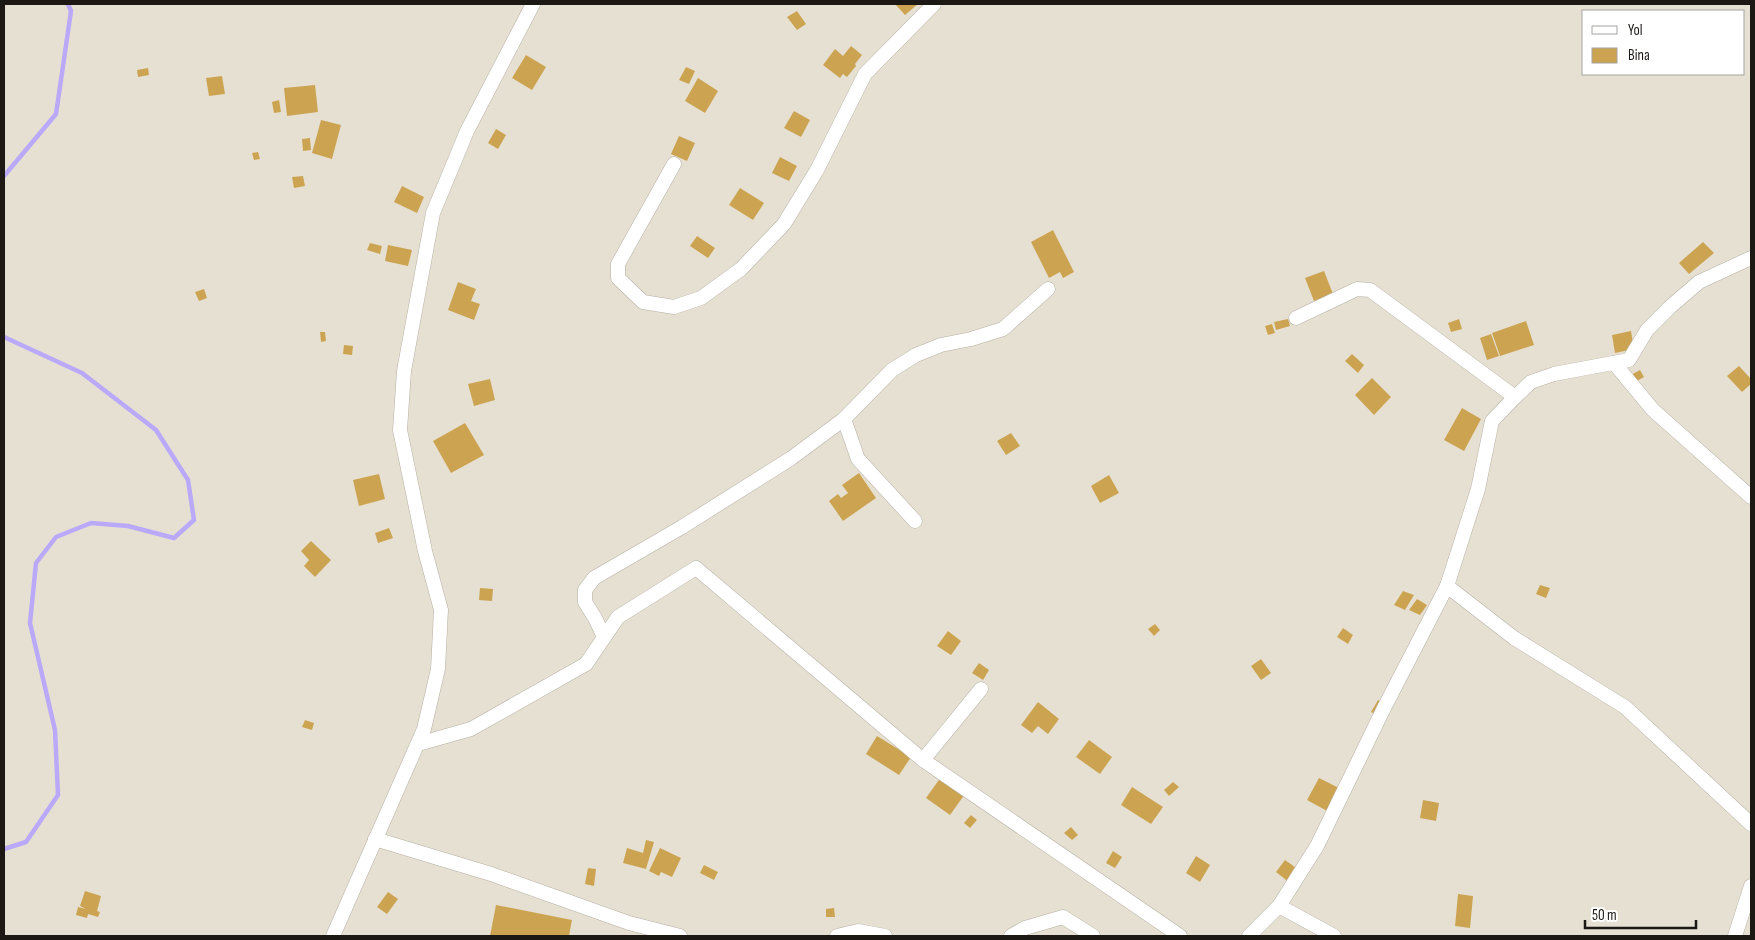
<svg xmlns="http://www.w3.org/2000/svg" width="1755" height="940" font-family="'Sofia Sans Condensed',sans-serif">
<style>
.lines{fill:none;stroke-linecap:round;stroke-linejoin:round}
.stream{stroke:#baa9f8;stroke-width:4.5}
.building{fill:#cca451}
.minor-casing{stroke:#b6b0a4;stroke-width:15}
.minor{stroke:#fff;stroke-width:14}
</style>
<rect width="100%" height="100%" fill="#e6e0d3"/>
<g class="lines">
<!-- stream -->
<g class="stream">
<path d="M 4,176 L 56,114 L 71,11 L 68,4"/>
<path d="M 4,337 L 82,373 L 156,430 L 188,480 L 194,520 L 174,538 L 128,526 L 91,523 L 56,537 L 36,563 L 30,623 L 55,730 L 58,795 L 26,842 L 4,849"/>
</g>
</g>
<!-- building -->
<g class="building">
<path d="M 895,4 L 918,4 L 905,15 Z"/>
<path d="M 797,11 L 806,24 L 797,30 L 787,17 Z"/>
<path d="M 851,46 L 862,55 L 855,64 L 856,66 L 847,77 L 843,74 L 840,78 L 823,65 L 835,49 L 843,56 Z"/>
<path d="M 526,55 L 546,67 L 532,90 L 512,78 Z"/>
<path d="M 686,67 L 695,71 L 689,84 L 679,80 Z"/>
<path d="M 148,68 L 149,75 L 138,77 L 137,70 Z"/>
<path d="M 222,76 L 225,94 L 209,96 L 206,78 Z"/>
<path d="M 698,78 L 718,91 L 705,113 L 685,101 Z"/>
<path d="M 315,85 L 318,112 L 287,116 L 284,88 Z"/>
<path d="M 279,100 L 281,112 L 274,113 L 272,102 Z"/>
<path d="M 794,111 L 810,120 L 801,137 L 784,128 Z"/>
<path d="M 321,120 L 341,125 L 332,159 L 312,153 Z"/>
<path d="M 496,129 L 506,135 L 498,149 L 488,143 Z"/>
<path d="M 679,136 L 695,143 L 687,161 L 671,154 Z"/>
<path d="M 310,138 L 311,150 L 303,151 L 302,139 Z"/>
<path d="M 258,152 L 260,159 L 254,160 L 252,153 Z"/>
<path d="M 780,157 L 797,166 L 789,181 L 772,173 Z"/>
<path d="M 303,176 L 305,186 L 294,188 L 292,177 Z"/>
<path d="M 402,186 L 424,197 L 417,213 L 394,202 Z"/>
<path d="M 740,188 L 764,203 L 753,220 L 729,205 Z"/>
<path d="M 1053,230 L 1074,272 L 1063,278 L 1060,272 L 1049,278 L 1031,242 Z"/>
<path d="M 697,236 L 715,248 L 708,258 L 690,246 Z"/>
<path d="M 1703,242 L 1714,253 L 1689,274 L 1679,263 Z"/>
<path d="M 370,243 L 382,246 L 380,254 L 367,250 Z"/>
<path d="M 388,245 L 412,250 L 408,266 L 385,261 Z"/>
<path d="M 1324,271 L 1333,294 L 1314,301 L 1305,278 Z"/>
<path d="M 458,282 L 476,289 L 471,301 L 480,304 L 474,320 L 448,310 Z"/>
<path d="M 204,289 L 207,298 L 199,301 L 195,292 Z"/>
<path d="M 1288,319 L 1290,326 L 1276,330 L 1274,322 Z"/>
<path d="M 1459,319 L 1462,329 L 1451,332 L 1448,323 Z"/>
<path d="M 1526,321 L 1534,345 L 1500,356 L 1492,333 Z"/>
<path d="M 1272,324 L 1275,333 L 1268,335 L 1265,326 Z"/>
<path d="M 1631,331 L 1634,349 L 1615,353 L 1612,335 Z"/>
<path d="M 320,332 L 325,332 L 326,341 L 321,342 Z"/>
<path d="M 1491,334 L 1499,356 L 1487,360 L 1480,338 Z"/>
<path d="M 344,345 L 353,346 L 352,355 L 343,354 Z"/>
<path d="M 1352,354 L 1364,365 L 1358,373 L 1345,361 Z"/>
<path d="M 1739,366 L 1751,379 L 1751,384 L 1742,392 L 1727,376 Z"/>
<path d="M 1640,370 L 1644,377 L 1635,382 L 1631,375 Z"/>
<path d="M 1372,378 L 1391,397 L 1374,415 L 1355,395 Z"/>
<path d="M 490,379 L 495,400 L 474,406 L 468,384 Z"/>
<path d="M 1462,408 L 1481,419 L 1464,451 L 1444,440 Z"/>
<path d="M 465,423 L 484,455 L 451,473 L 433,441 Z"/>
<path d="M 1011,433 L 1020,446 L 1006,455 L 997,441 Z"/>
<path d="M 859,473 L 876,498 L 843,521 L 829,501 L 838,494 L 841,498 L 848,493 L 842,485 Z"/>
<path d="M 379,474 L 385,499 L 359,506 L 353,480 Z"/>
<path d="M 1109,475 L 1119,493 L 1100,503 L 1091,486 Z"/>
<path d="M 389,528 L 393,538 L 378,543 L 375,533 Z"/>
<path d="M 311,541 L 331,560 L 315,577 L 304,566 L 309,560 L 301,551 Z"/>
<path d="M 1540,585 L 1550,588 L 1546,598 L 1536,594 Z"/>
<path d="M 480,588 L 493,589 L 492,601 L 479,600 Z"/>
<path d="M 1403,591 L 1414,595 L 1405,610 L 1394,605 Z"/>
<path d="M 1417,599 L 1427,605 L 1420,615 L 1409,610 Z"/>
<path d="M 1155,624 L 1160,630 L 1154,636 L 1148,629 Z"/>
<path d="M 1343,628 L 1353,635 L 1348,644 L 1337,637 Z"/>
<path d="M 948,631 L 961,641 L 951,655 L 937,646 Z"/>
<path d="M 1261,659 L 1271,673 L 1261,680 L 1251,666 Z"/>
<path d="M 979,663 L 989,670 L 983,680 L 972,673 Z"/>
<path d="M 1378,700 L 1384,704 L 1377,715 L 1371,712 Z"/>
<path d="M 1038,702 L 1059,719 L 1048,734 L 1038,726 L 1032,733 L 1021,725 Z"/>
<path d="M 305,720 L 314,723 L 312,730 L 302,727 Z"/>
<path d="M 877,736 L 911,757 L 899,775 L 866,754 Z"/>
<path d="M 1089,740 L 1112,757 L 1100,774 L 1076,757 Z"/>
<path d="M 941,777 L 965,794 L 950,815 L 926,798 Z"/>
<path d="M 1319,778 L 1341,789 L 1329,812 L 1307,800 Z"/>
<path d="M 1173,782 L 1179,787 L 1169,796 L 1164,790 Z"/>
<path d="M 1132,787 L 1163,807 L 1151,824 L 1121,805 Z"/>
<path d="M 1423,800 L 1439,803 L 1436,821 L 1420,818 Z"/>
<path d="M 971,815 L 977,820 L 970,828 L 964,823 Z"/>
<path d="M 1071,827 L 1078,835 L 1072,840 L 1064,833 Z"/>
<path d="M 646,840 L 654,842 L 646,869 L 623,863 L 627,848 L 643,853 Z"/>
<path d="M 660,848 L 681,858 L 672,877 L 661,872 L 659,876 L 649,871 Z"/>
<path d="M 1113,851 L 1122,857 L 1115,868 L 1106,863 Z"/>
<path d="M 1196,856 L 1210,865 L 1200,882 L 1186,873 Z"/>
<path d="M 1285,860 L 1299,870 L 1290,883 L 1276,872 Z"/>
<path d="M 704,865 L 718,872 L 714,880 L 700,873 Z"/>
<path d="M 588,868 L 596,869 L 594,886 L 585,884 Z"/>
<path d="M 85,891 L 101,896 L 97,911 L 100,912 L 98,917 L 88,914 L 87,918 L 76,915 L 78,907 L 86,909 L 80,906 Z"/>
<path d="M 388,892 L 398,899 L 387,914 L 377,907 Z"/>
<path d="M 1458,894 L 1473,896 L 1470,928 L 1455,926 Z"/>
<path d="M 496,905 L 572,920 L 569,936 L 490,936 Z"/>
<path d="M 834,908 L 835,917 L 826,917 L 826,909 Z"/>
</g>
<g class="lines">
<!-- minor casing -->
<g class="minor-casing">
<g id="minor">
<path d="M 674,164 L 618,264 L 618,278 L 643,302 L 674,307 L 701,298 L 741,269 L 784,224 L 817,170 L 865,74 L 934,4"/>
<path d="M 1296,318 L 1357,289 L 1370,290 L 1515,397"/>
<path d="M 1614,363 L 1653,410 L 1751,497"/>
<path d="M 844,419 L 858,459 L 915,521"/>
<path d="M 1447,586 L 1514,638 L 1625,707 L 1751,824"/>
<path d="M 604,637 L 595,618 L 585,602 L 585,590 L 594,578 L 682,527 L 790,459 L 844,419 L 892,370 L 916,355 L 941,345 L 971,339 L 1003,329 L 1048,289"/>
<path d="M 418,744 L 471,729 L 586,664 L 618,617 L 696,568 L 923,760 L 1180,936"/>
<path d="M 923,760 L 981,689"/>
<path d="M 375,839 L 491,874 L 629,923 L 680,936"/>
<path d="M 1279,906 L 1334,936"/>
<path d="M 333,936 L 424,729 L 438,669 L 441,610 L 425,551 L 400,430 L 404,371 L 433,213 L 467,131 L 533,4"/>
<path d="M 837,936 L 858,931 L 885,936"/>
<path d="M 1011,936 L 1025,928 L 1063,917 L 1093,936"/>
<path d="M 1249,936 L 1279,906 L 1317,846 L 1383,710 L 1447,586 L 1478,489 L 1492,421 L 1515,397 L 1531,382 L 1554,374 L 1629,360 L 1647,330 L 1670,307 L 1699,282 L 1751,258"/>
<path d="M 1735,936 L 1751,886"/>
</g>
</g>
<!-- minor -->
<use href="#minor" class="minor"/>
</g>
<!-- border -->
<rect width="1755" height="940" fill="none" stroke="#1c1915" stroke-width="10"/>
<!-- legend -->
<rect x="1582" y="10" width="162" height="65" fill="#ffffff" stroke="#a4a3a1"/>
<rect x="1592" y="26" width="25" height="8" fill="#ffffff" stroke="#a4a3a1"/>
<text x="1628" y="35" font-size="15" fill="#1c1915">Yol</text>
<rect x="1592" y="48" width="25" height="15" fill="#cca451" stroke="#a4a3a1"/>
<text x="1628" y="60" font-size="15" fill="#1c1915">Bina</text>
<!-- scale -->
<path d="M1585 920v8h111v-8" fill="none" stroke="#1c1915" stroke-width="2.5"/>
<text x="1592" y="920" font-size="15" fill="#1c1915" stroke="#ffffff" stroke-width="4" paint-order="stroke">50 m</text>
</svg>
